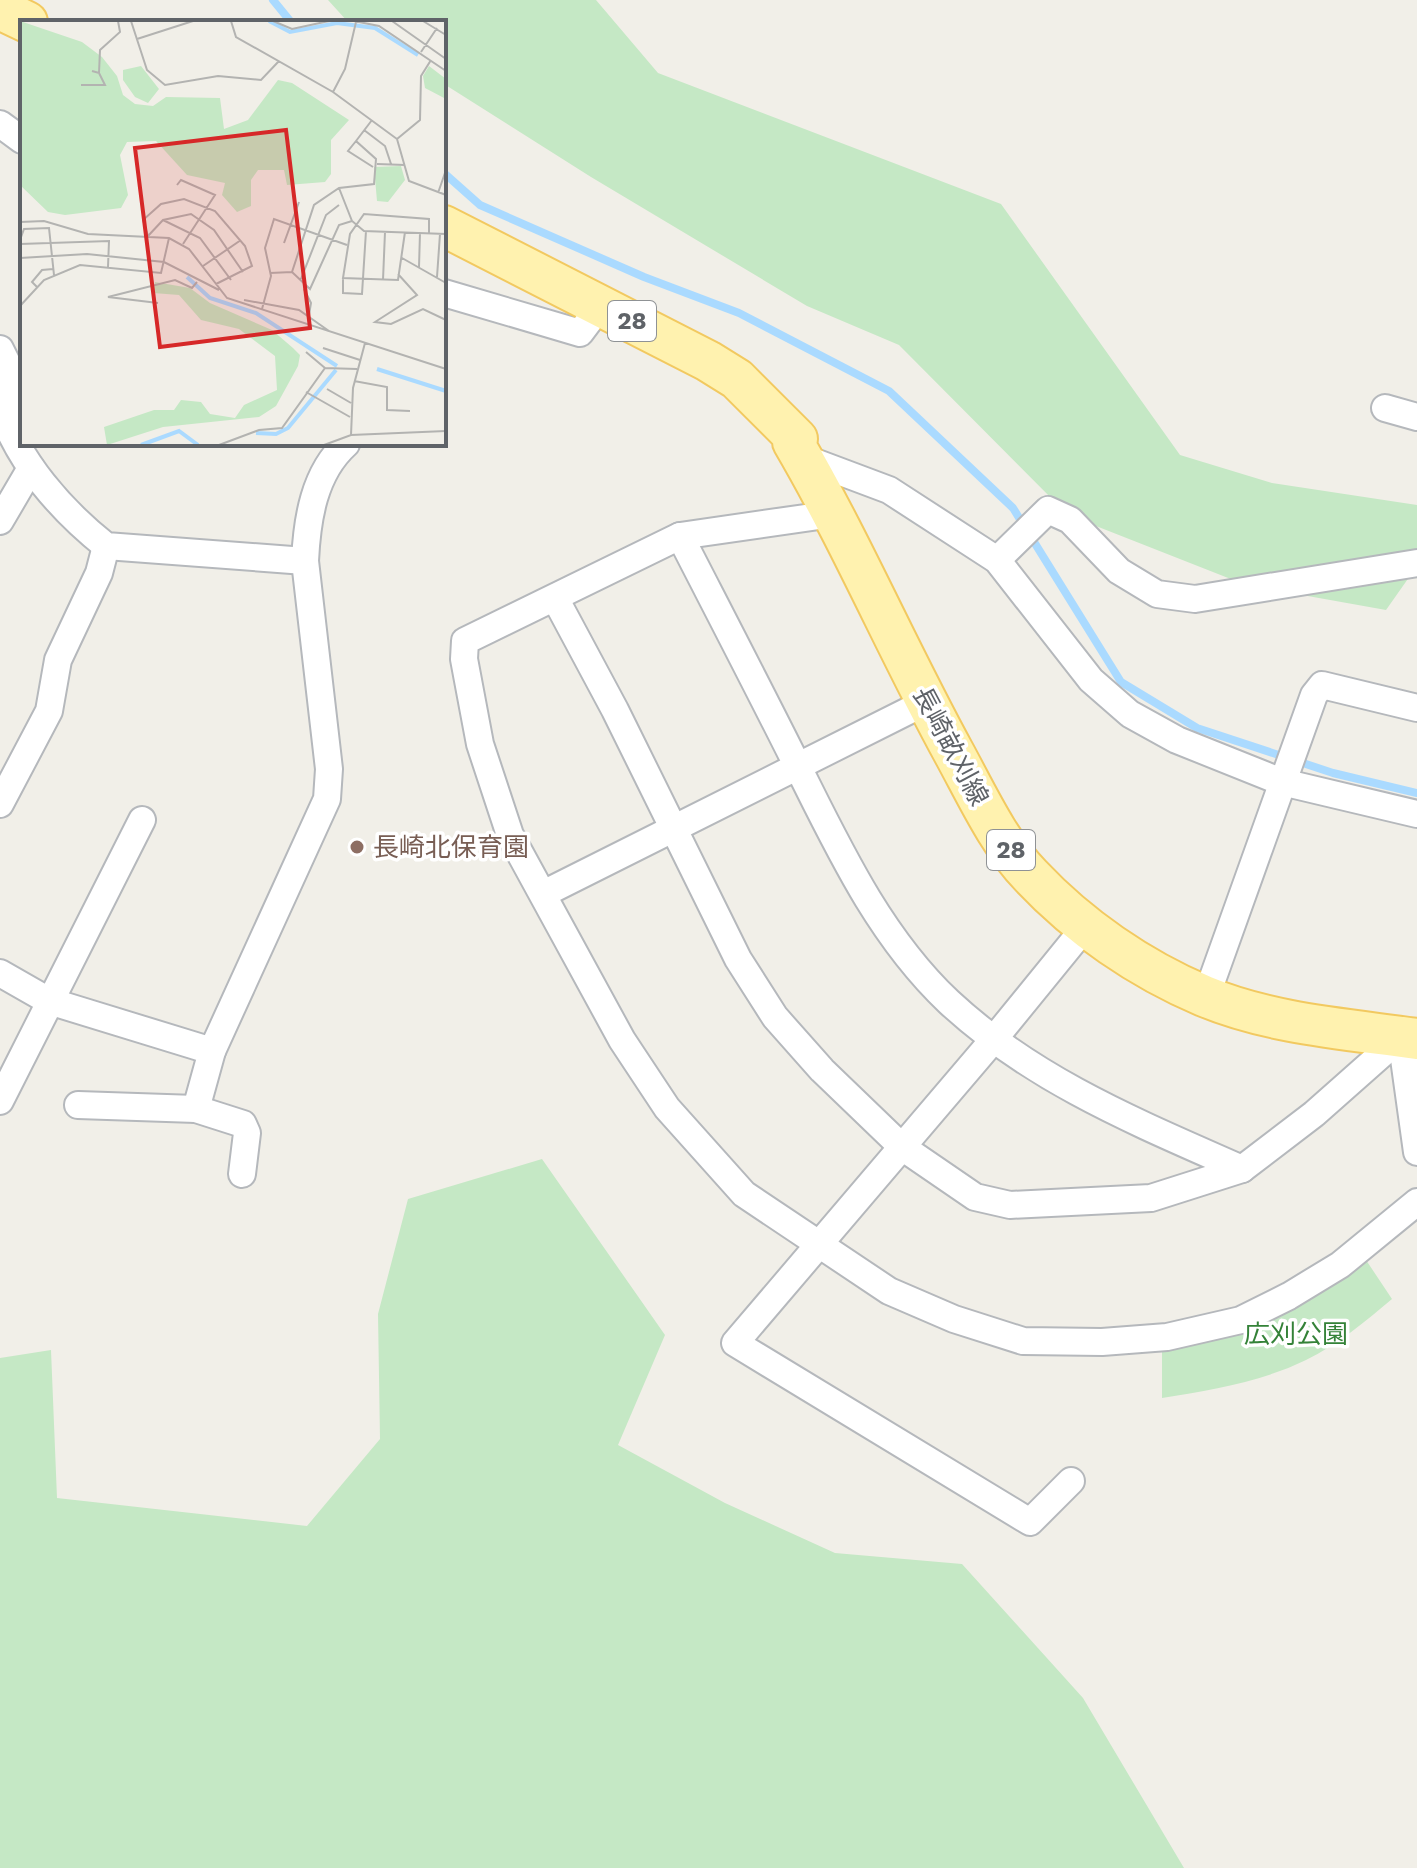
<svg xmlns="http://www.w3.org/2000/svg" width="1417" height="1868" font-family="'Work Sans','Noto Sans JP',sans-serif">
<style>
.green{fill:#c5e8c5}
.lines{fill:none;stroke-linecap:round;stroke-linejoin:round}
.stream{stroke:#aadaff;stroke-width:8}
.street-casing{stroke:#b5b8bc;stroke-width:30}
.primary-casing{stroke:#f2c960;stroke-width:44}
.street{stroke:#fff;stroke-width:26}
.primary{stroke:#fff2af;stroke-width:40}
.education-dot{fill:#8d6e63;stroke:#fff;stroke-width:3}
.labels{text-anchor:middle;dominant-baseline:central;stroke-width:7;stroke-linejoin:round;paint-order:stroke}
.shield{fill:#fff;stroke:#8f9295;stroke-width:2}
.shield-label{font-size:24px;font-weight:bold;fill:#5f6368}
.street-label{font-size:26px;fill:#5f6368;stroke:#fff}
.education-label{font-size:26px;fill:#785e54;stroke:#fff;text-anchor:start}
.park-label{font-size:26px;fill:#348238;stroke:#fff}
.inset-river{fill:none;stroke:#aadaff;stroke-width:4}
.inset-road{fill:none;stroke:#b3b3b1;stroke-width:2}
.view{fill:#d62828;fill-opacity:0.15;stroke:#d62828;stroke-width:4}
.inset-edge{fill:none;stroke:#5f6368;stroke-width:4}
</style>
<rect width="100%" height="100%" fill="#f1efe8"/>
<!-- green -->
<g class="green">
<path d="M 328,0 L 596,0 L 658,73 L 1001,204 L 1180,455 L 1272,483 L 1417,505 L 1417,566 L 1386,610 L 1246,585 L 1068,515 L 899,345 L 807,306 L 591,177 L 444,84 L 444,22 L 348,22 Z"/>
<path d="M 542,1159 L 665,1335 L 618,1445 L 725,1503 L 835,1553 L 962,1564 L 1083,1698 L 1184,1868 L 0,1868 L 0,1358 L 51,1350 L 57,1498 L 307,1526 L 380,1439 L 378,1314 L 408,1199 Z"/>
<path d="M 1364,1257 L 1392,1299 C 1366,1321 1337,1345 1306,1360 C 1261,1382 1211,1390 1162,1398 L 1162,1343 Z"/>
</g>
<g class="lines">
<!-- stream -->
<g class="stream">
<path d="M 273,0 L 291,22"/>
<path d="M 444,173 L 480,205 L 644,277 L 739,313 L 889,391 L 1013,508 L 1121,682 L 1197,728 L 1333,773 L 1417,793"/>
</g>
<!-- street casing -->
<g class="street-casing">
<g id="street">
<path d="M 0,124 L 22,140"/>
<path d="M 444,293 L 580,333 L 589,321"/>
<path d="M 0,349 L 8,365 L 5,421"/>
<path d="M 0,406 C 18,462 62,511 106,546 L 305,561"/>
<path d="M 1385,408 L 1417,417"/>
<path d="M 801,457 L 889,490 L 997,560 L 1091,680 L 1130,714 L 1177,740 L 1282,782 L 1417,814"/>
<path d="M 833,514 L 680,536 L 465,641 L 464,659 L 480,744 L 510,835 L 622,1040 L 667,1108 L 744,1194 L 889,1291 L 954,1319 L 1023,1341 L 1102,1342 L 1167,1337 L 1241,1320 L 1289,1296 L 1340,1265 L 1417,1202"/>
<path d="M 0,521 L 31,468"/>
<path d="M 680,536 C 719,612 758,687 796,763 C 838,847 879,936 949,1002 C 1034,1081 1138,1123 1242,1169"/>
<path d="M 997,560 L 1048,510 L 1070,520 L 1119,571 L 1157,594 L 1195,599 L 1417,563"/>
<path d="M 555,598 L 615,710 L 738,959 L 775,1017 L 822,1070 L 902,1147 L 975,1197 L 1010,1205 L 1151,1198 L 1242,1169 L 1314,1114 L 1401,1037"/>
<path d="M 0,804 L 49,711 L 58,660 L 99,573 L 106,546"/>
<path d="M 543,894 L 926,702"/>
<path d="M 0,973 L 49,1001 L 212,1051 L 327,799 L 329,769 L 305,561 C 307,519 314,473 346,444"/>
<path d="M 1206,997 L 1314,695 L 1322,685 L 1417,708"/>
<path d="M 1401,1037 L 1417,1152"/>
<path d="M 0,1101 L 142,820"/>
<path d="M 78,1105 L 196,1109 L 243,1124 L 247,1133 L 242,1174"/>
<path d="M 196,1109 L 212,1051"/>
<path d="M 1071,1481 L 1030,1522 L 735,1343 L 994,1039 L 1086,926"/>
</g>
</g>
<!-- primary casing -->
<g class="primary-casing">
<g id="primary">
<path d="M 0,9 L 27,22"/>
<path d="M 444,226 L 708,361 L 737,379 L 797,439 L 793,442 C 852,543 898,651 954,753 C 977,795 998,842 1031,876 C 1079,927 1140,969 1204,996 C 1271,1024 1346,1029 1417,1039"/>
</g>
</g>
<!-- street -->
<use href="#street" class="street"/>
<!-- primary -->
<use href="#primary" class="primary"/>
</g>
<!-- markers -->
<circle class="education-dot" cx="357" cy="847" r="8"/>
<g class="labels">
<!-- shield labels -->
<g class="shield">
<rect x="608" y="301" width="48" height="40" rx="6"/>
<rect x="987" y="830" width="48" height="40" rx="6"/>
</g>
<g class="shield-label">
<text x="632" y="321">28</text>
<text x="1011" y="850">28</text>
</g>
<!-- street labels -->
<g class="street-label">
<text transform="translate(951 746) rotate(62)">長崎畝刈線</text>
</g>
<!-- education labels -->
<g class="education-label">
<text x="373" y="847">長崎北保育園</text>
</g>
<!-- park labels -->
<g class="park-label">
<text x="1296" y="1334">広刈公園</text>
</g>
</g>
<!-- overview -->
<g transform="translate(20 20)">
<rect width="426" height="426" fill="#f1efe8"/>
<path d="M 0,1 L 62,22 L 82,37 L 97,56 L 103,75 L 115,84 L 133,86 L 146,77 L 200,78 L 204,109 L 228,100 L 258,60 L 272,63 L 329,100 L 311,120 L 311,154 L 305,162 L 267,165 L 264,150 L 238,150 L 231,160 L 231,186 L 217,192 L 202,175 L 205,163 L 167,155 L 136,121 L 107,122 L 100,135 L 108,175 L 101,188 L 45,195 L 28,192 L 0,165 ZM 121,46 L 139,69 L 128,83 L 115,77 L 103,60 L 103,50 ZM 409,46 L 426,59 L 426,79 L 405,68 L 403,56 ZM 381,146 L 385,160 L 368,182 L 357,181 L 354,147 ZM 135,262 L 170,268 L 190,283 L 252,310 L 273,328 L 280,335 L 278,346 L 256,386 L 239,397 L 143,407 L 87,425 L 84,407 L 134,390 L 154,390 L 161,380 L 181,382 L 190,394 L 215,398 L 224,385 L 257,370 L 255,336 L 219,309 L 181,300 L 159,275 L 133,273 Z" fill="#c5e8c5"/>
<path class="inset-river" d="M 249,1 L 270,12 L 317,3 L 355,8 L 398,35M 167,257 L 190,278 L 236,293 L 317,346M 357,349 L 426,371M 236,413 L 256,414 L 268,408 L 316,350M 121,425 L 159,411 L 178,425"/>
<path class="inset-road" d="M 111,1 L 127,50 L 145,65 L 198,56 L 241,60 L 259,41M 211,1 L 216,17 L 313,72 L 377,119 L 389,161 L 426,175M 253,1 L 272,9 L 309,1M 334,1 L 359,6 L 426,51M 372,1 L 426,39M 403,1 L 426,15M 117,19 L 173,1M 401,32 L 417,8M 72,51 L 79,53 L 80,30 L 100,12 L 98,1M 61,65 L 85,65 L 79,53M 313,72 L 325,49 L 336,2M 344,110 L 365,126 L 371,144M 377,119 L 400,100 L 401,56 L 411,40M 336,121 L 328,131 L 353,147M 357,144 L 385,145M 157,165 L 161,160 L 195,175 L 163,224M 319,168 L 332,201 L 344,211 L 426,214M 418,173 L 426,150M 143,200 L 180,218 L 211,260M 0,202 L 24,201 L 68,214 L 149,218 L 169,229 L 207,278 L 426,349M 385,212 L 378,260 L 323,258 L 330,214 L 344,194 L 409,199 L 409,214M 128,216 L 123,200 L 141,184 L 164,179 L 195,191 L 225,226 L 232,246 L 196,264M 128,216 L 143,200 L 171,194 L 194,210 L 223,252M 0,220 L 4,209 L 29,208 L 34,255M 264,223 L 279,182M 0,224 L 89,221 L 88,247M 0,238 L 67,234 L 144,242 L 199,270M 382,238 L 426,263M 183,246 L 221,220M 399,247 L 400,213M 272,252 L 294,185 L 319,168 L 354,164 L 356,139 L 336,121 L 352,100M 250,253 L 272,252 L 290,269 L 319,205 L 332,201M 378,254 L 397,275 L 355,302 L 371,304 L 403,289 L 426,300M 417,257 L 420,214M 323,258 L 323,273 L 342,274 L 346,211M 281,259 L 306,195 L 319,185M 363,260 L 365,212M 17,267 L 12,262 L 22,250 L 33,249M 284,269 L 291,283 L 289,295M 224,280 L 279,290 L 309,311M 138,283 L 88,277 L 155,260 L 172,268 L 177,262M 0,286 L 24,260 L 60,245 L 141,253 L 149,218M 242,289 L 251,256 L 245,228 L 254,199 L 327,225M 303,328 L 340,340M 286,332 L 305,348M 334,361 L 367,367 L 367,390 L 390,391M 307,369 L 331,383M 286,372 L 330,397M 331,415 L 333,368 L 345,323M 199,425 L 239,410 L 262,408 L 305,348 L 337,349M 304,425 L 331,415 L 426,411"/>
<path class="view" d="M 266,110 L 290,308 L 140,327 L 115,128 Z"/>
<rect width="426" height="426" class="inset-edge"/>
</g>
</svg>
